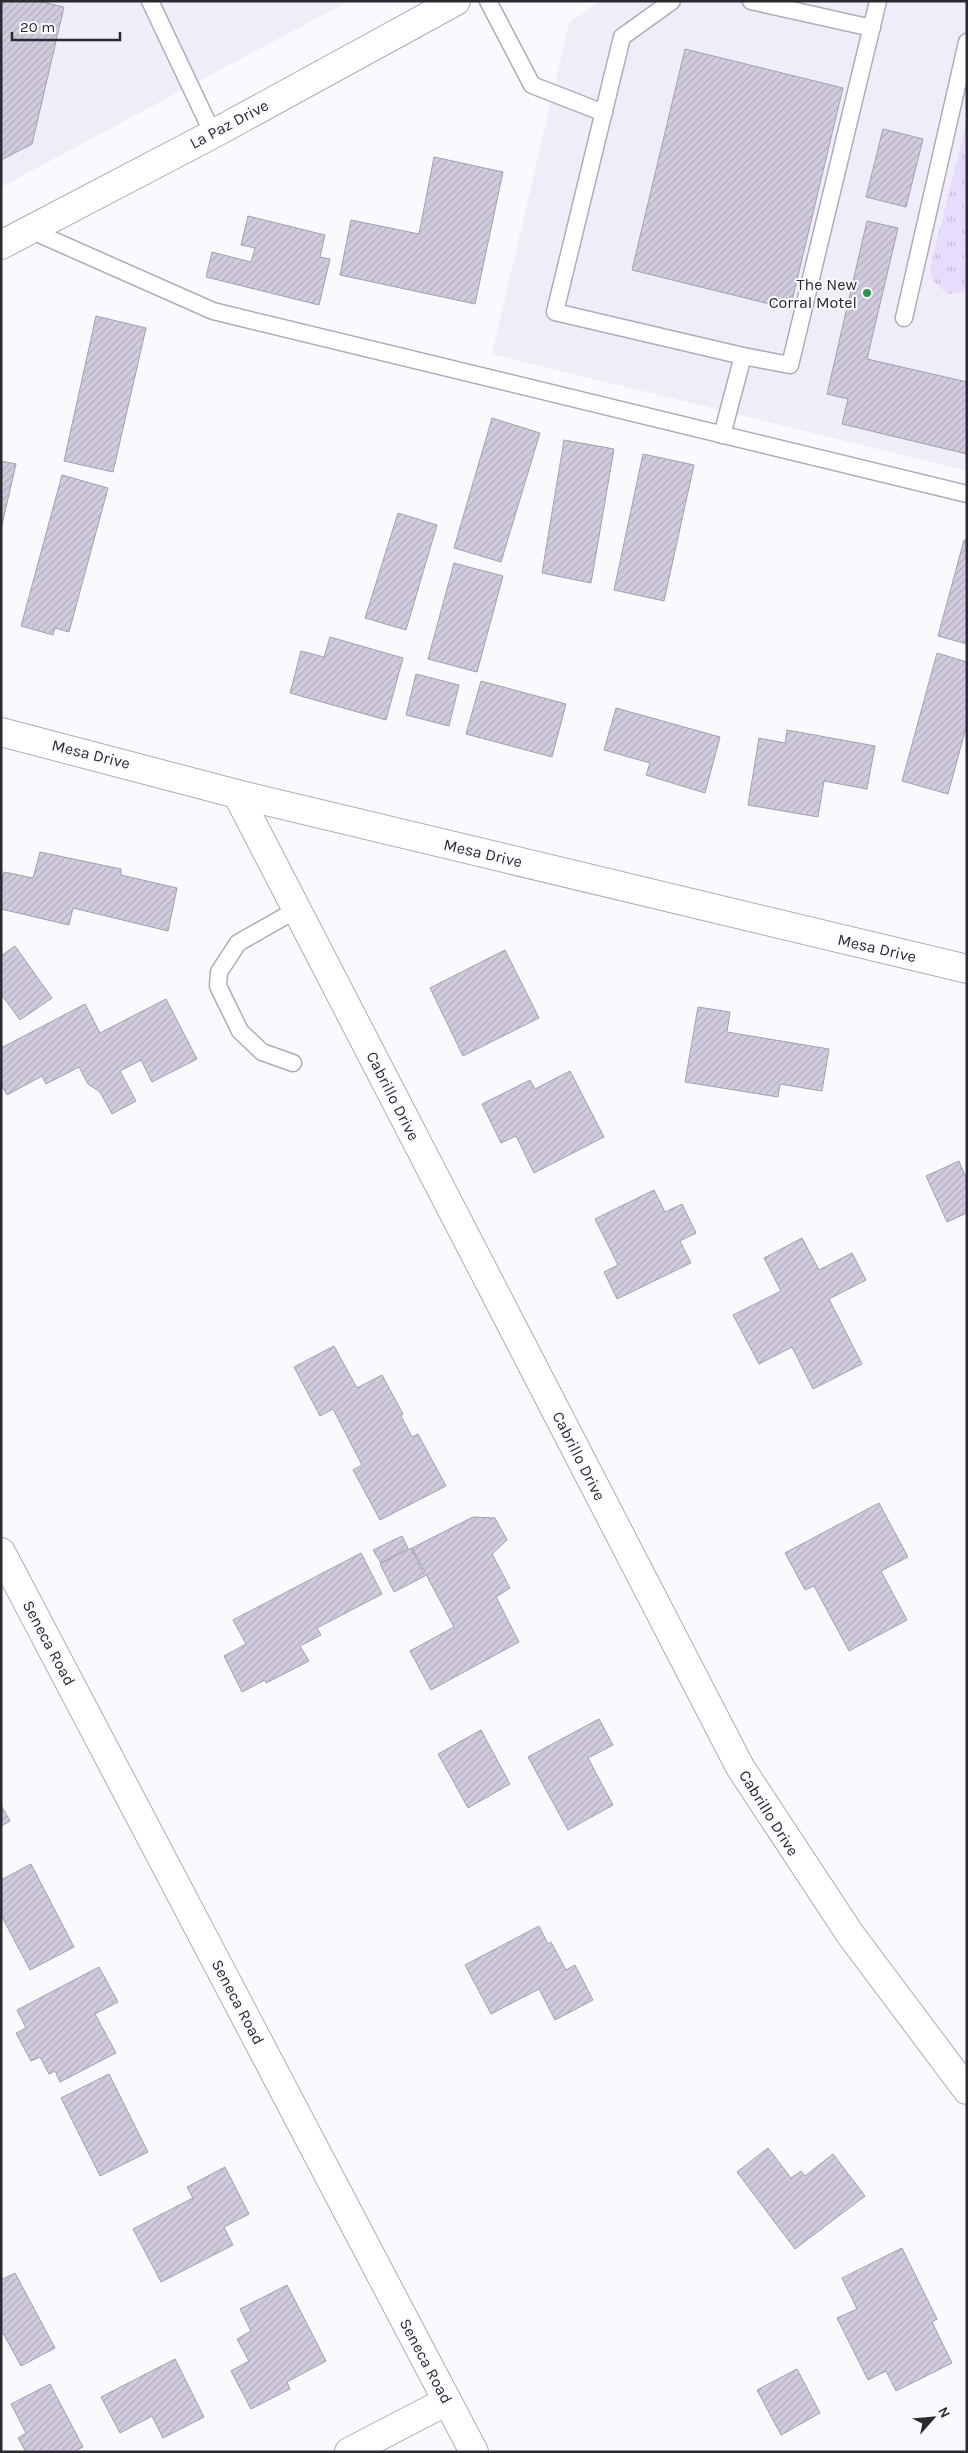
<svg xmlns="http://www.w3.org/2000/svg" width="968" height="2453" font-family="Karla,sans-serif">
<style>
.built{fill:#f0edf8}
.grass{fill:url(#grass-tufts)}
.building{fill:url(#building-hatch);stroke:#a49fb1}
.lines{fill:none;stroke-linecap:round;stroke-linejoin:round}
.lane-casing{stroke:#b0aabd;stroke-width:19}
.street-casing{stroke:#b0aabd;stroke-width:30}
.secondary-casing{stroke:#b0aabd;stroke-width:30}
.lane{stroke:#fff;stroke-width:16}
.street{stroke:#fff;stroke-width:28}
.secondary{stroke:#fff;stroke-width:28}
.poi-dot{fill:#2c964d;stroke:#faf9fd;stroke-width:2}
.labels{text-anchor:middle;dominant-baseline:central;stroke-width:4;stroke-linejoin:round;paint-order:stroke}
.street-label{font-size:16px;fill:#2c2a31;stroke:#faf9fd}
.poi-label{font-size:16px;fill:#2c2a31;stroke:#faf9fd;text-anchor:end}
</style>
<defs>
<pattern id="grass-tufts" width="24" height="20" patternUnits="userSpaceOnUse" patternTransform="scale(1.25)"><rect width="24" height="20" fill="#e6dcfc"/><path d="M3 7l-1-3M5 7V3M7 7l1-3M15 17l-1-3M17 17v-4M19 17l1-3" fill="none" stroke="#c5bdd8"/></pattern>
<pattern id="building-hatch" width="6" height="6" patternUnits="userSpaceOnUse" patternTransform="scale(1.25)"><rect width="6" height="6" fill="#d1cbde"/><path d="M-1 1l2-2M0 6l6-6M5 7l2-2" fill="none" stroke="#b4aebf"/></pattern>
</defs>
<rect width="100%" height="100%" fill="#faf9fd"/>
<!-- built -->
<g class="built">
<path d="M 1,1 L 349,1 L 1,187 Z"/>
<path d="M 599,1 L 967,1 L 967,471 L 492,354 L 569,23 Z"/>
</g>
<!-- grass -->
<path class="grass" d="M 967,121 L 967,291 L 948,294 L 933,281 L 930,268 Z"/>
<!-- building -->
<g class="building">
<path d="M 1,1 L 38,1 L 64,7 L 32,144 L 1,160 Z"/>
<path d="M 685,49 L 843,88 L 790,309 L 632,270 Z"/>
<path d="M 883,129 L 923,139 L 906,207 L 866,197 Z"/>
<path d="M 434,157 L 503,172 L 475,304 L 340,275 L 351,220 L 419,234 Z"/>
<path d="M 248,216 L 325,235 L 320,257 L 330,259 L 319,305 L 206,277 L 212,252 L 251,262 L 255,248 L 241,245 Z"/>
<path d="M 867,221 L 898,228 L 867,359 L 967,382 L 967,454 L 842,424 L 848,399 L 827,394 Z"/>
<path d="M 96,316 L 146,328 L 113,472 L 64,461 Z"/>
<path d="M 492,418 L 540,433 L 501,562 L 454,548 Z"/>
<path d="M 564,440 L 614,449 L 591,583 L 542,573 Z"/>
<path d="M 643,454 L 694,465 L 664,601 L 614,590 Z"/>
<path d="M 1,461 L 16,464 L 1,529 Z"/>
<path d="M 62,475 L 108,488 L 69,632 L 55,628 L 53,635 L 21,626 Z"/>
<path d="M 398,513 L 437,525 L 406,630 L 365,618 Z"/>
<path d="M 964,540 L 967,541 L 967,644 L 938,636 Z"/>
<path d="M 454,563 L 503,576 L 477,672 L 428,659 Z"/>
<path d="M 330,637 L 403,658 L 386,720 L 290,693 L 301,651 L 324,657 Z"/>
<path d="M 937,653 L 967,662 L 967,724 L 948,794 L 902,781 Z"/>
<path d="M 416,674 L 459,685 L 449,726 L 406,715 Z"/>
<path d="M 481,681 L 566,704 L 552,757 L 466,734 Z"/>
<path d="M 616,708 L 720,737 L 705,793 L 646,775 L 650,763 L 604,750 Z"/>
<path d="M 787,730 L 875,746 L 867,789 L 824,781 L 818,817 L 748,805 L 759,738 L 785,743 Z"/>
<path d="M 40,852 L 121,869 L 121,875 L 177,888 L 168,931 L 73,908 L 69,925 L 1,909 L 1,885 L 4,872 L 33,878 Z"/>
<path d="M 15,946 L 52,998 L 20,1020 L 1,994 L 1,956 Z"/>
<path d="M 505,950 L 539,1018 L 463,1056 L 430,988 Z"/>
<path d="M 166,999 L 197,1059 L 152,1082 L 141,1060 L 120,1071 L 136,1101 L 112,1114 L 100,1092 L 88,1084 L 79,1067 L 46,1084 L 42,1076 L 7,1095 L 1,1084 L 1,1048 L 85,1004 L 100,1033 Z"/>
<path d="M 698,1007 L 730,1012 L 727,1032 L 829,1049 L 822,1091 L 780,1084 L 778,1097 L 685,1082 Z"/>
<path d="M 570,1071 L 604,1137 L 534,1173 L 516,1136 L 501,1143 L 482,1104 L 530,1080 L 535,1089 Z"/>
<path d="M 959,1161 L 967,1180 L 967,1213 L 947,1222 L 926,1176 Z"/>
<path d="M 654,1190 L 665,1212 L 682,1204 L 696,1233 L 680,1241 L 691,1263 L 617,1299 L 604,1272 L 618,1265 L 595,1219 Z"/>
<path d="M 802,1238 L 819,1270 L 852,1253 L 866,1280 L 829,1299 L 862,1364 L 813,1389 L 792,1347 L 759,1364 L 733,1315 L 781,1291 L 764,1258 Z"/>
<path d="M 334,1346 L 357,1388 L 382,1375 L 403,1414 L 401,1416 L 412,1437 L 418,1434 L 446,1486 L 380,1520 L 353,1470 L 362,1465 L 333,1409 L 320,1416 L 294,1367 Z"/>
<path d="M 879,1503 L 908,1557 L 881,1571 L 907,1620 L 849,1651 L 814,1586 L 805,1590 L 785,1553 Z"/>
<path d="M 473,1517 L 495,1518 L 507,1540 L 492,1554 L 510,1588 L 496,1597 L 519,1642 L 431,1690 L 410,1651 L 454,1627 L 412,1548 Z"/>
<path d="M 402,1536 L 408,1548 L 381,1563 L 373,1550 Z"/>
<path d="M 411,1548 L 425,1576 L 394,1592 L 380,1564 Z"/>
<path d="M 361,1553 L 382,1594 L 317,1628 L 321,1635 L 300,1646 L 309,1661 L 266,1683 L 265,1680 L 242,1692 L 224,1656 L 246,1644 L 233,1620 Z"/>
<path d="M 599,1719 L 613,1745 L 588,1758 L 613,1805 L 568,1830 L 528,1757 Z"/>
<path d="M 481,1730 L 510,1784 L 468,1808 L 438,1754 Z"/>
<path d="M 1,1805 L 10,1821 L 1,1826 Z"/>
<path d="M 31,1864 L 74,1947 L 30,1970 L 1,1915 L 1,1880 Z"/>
<path d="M 539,1926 L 548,1944 L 551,1942 L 566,1970 L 575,1965 L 593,2000 L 555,2020 L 539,1989 L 491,2014 L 465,1965 Z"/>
<path d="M 99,1967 L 118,2002 L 95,2014 L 116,2053 L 60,2082 L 55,2071 L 49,2074 L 40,2057 L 31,2061 L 16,2033 L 26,2028 L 17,2010 Z"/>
<path d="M 109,2074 L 148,2152 L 100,2176 L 61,2098 Z"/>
<path d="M 768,2148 L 791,2178 L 801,2171 L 805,2176 L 833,2154 L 865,2196 L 795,2249 L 737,2172 Z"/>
<path d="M 225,2167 L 249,2214 L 224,2227 L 233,2245 L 161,2282 L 133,2229 L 193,2198 L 187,2187 Z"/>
<path d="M 902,2248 L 937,2319 L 932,2322 L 952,2363 L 896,2391 L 886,2371 L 868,2380 L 837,2318 L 857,2309 L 842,2278 Z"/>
<path d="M 15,2273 L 55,2348 L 21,2366 L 3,2333 L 1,2334 L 1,2280 Z"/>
<path d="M 287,2285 L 326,2361 L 287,2382 L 290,2389 L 251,2409 L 231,2371 L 249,2361 L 237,2339 L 251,2331 L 240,2309 Z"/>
<path d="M 175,2359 L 204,2417 L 163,2438 L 152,2416 L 120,2433 L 101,2397 Z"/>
<path d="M 797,2369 L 820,2413 L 781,2435 L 757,2390 Z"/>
<path d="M 50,2384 L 83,2447 L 73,2452 L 26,2452 L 18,2438 L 26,2433 L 11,2404 Z"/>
</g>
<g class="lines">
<!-- lane casing -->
<g class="lane-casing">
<g id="lane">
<path d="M 150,1 L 213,134"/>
<path d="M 488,1 L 532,85 L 604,113"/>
<path d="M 672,1 L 622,37 L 555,312 L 743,356"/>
<path d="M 751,1 L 872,28"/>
<path d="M 30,230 L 213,311 L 967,494"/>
<path d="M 904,318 L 967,42"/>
<path d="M 722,435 L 743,356 L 790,365 L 878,1"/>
<path d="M 293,1063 L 262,1052 L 240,1031 L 218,986 L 219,972 L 238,943 L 296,910"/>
</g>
</g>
<!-- street casing -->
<g class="street-casing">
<g id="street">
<path d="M 1,732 L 237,794 L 967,969"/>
<path d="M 237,794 L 740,1767 L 850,1934 L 967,2090"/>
<path d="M 349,2452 L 447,2401"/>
</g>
</g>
<!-- secondary casing -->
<g class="secondary-casing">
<g id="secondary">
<path d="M 1,245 L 213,134 L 456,1"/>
<path d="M 1,1552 L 474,2452"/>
</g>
</g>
<!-- lane -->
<use href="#lane" class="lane"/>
<!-- street -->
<use href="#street" class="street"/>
<!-- secondary -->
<use href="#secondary" class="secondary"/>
</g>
<!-- markers -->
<circle class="poi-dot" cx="867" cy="293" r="5"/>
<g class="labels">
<!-- street labels -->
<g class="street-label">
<text transform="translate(229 124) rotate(-28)">La Paz Drive</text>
<text transform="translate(91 754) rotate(14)">Mesa Drive</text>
<text transform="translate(483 853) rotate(13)">Mesa Drive</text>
<text transform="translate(877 948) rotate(13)">Mesa Drive</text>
<text transform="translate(393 1096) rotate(63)">Cabrillo Drive</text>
<text transform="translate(579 1456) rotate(63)">Cabrillo Drive</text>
<text transform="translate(49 1643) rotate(62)">Seneca Road</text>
<text transform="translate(769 1813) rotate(58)">Cabrillo Drive</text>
<text transform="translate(238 2002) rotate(62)">Seneca Road</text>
<text transform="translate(426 2361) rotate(62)">Seneca Road</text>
</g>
<!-- poi labels -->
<g class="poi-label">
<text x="857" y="284">The New<tspan x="857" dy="18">Corral Motel</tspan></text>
</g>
</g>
<!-- border -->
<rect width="968" height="2453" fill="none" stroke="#2c2a31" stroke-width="5"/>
<!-- north arrow -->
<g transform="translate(933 2418) rotate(63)" stroke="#faf9fd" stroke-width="4" paint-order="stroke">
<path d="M0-4L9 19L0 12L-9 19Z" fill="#2c2a31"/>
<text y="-8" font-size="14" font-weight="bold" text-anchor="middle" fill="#2c2a31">N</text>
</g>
<!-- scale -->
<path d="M12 32v8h108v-8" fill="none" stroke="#2c2a31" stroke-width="2.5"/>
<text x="20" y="32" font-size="15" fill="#2c2a31" stroke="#faf9fd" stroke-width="4" paint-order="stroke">20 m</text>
</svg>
